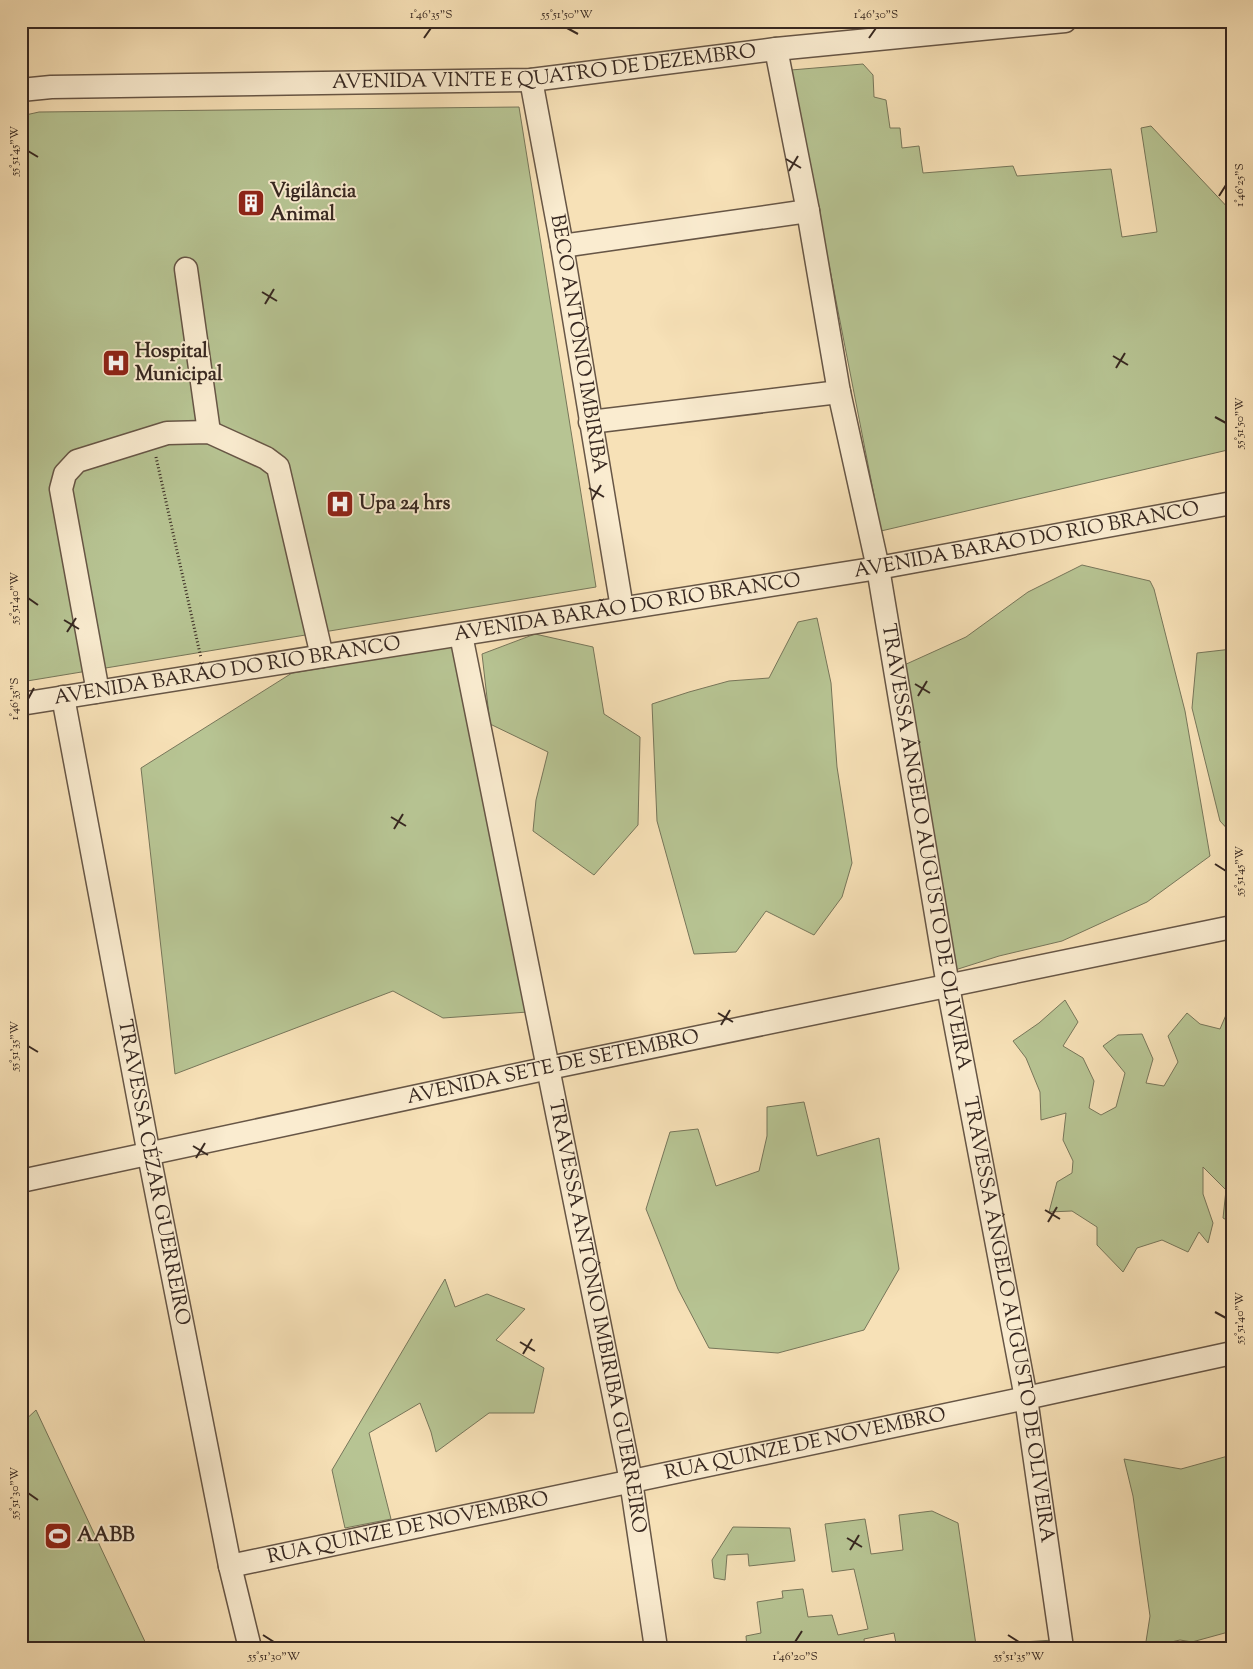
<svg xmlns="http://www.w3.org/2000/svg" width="1253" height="1669" font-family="'Sorts Mill Goudy',serif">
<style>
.green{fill:#b7c493;stroke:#77765a}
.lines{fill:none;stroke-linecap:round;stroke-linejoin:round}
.minor-casing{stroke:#675646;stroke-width:25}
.path{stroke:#372821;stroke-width:3;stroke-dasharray:1 2.5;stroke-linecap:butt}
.minor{stroke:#faecd0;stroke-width:22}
.ticks{fill:none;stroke:#372821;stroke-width:2}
.labels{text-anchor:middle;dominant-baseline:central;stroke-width:4;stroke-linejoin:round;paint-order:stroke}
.street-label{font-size:20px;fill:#372821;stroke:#faecd0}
.poi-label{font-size:20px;font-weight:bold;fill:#372821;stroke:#faecd0;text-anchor:start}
.neatline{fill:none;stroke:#372821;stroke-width:2}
.ticks-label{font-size:12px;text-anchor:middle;fill:#372821}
</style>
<rect width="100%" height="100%" fill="#f7e1b7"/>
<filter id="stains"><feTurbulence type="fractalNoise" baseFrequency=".004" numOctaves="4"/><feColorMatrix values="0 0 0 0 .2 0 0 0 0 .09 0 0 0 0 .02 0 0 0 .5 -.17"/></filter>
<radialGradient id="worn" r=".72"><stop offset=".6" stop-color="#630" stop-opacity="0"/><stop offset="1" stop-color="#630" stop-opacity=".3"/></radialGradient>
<!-- green -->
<g class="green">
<path d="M 863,64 L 873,75 L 874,97 L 886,100 L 890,128 L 900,128 L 902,148 L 919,146 L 923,173 L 1013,166 L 1017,176 L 1111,169 L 1122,237 L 1157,232 L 1141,128 L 1151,126 L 1232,212 L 1232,449 L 881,531 L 791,70 Z"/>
<path d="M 519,107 L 596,587 L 21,682 L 21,116 L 39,112 Z"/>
<path d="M 1082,565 L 1150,581 L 1154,589 L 1185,711 L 1210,856 L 1147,902 L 1062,941 L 999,956 L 955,970 L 902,666 L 966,637 L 1028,592 Z"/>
<path d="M 817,618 L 831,683 L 837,767 L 852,863 L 842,897 L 814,935 L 766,911 L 736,952 L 694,954 L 657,821 L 652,704 L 689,692 L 729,681 L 769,678 L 798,622 Z"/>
<path d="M 535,634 L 593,647 L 604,714 L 640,737 L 638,825 L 594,875 L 533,831 L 536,800 L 548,752 L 490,724 L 482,654 Z"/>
<path d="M 455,646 L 528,1012 L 443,1018 L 393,991 L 175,1074 L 141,768 L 292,673 Z"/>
<path d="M 1232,649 L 1232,834 L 1220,821 L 1192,708 L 1197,653 Z"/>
<path d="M 1065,1000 L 1078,1022 L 1063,1046 L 1083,1058 L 1094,1081 L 1089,1108 L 1101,1115 L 1116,1107 L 1125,1073 L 1103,1046 L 1118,1035 L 1142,1034 L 1153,1059 L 1146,1083 L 1164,1086 L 1178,1062 L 1168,1036 L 1187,1013 L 1200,1024 L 1220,1029 L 1232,1001 L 1232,1223 L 1223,1218 L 1226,1190 L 1203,1167 L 1203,1194 L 1213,1223 L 1208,1243 L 1199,1232 L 1188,1252 L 1162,1240 L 1137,1248 L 1123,1272 L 1097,1245 L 1097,1227 L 1072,1211 L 1049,1212 L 1057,1182 L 1072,1173 L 1073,1161 L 1063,1140 L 1066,1113 L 1041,1120 L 1040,1092 L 1026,1058 L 1013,1041 L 1039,1023 Z"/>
<path d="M 804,1102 L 817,1156 L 879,1138 L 899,1269 L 864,1330 L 778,1353 L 709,1348 L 678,1289 L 646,1209 L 670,1132 L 698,1129 L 716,1186 L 759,1171 L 767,1136 L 767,1107 Z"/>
<path d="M 445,1279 L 455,1307 L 487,1294 L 525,1309 L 496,1340 L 544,1368 L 534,1413 L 489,1413 L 436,1452 L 431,1432 L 420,1403 L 369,1433 L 391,1519 L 345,1528 L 332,1470 Z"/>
<path d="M 36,1410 L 148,1648 L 21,1648 L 21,1424 Z"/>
<path d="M 1232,1446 L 1232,1631 L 1192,1642 L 1180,1640 L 1145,1648 L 1150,1616 L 1133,1496 L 1124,1459 L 1181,1469 L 1228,1456 Z"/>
<path d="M 932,1511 L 958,1523 L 976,1645 L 1054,1640 L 1055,1648 L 897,1648 L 894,1633 L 864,1639 L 865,1648 L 747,1648 L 746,1636 L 761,1633 L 757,1602 L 783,1598 L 782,1591 L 803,1589 L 808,1617 L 832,1615 L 838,1635 L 868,1629 L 854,1569 L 832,1572 L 825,1524 L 865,1519 L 871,1554 L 903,1550 L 899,1515 Z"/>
<path d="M 733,1527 L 790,1528 L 795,1561 L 749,1566 L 748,1554 L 727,1555 L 725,1580 L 714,1578 L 712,1560 Z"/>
</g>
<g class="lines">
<!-- minor casing -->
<g class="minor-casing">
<g id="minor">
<path id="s1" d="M 776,49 L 808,211 L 839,392 L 878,568 L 948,986 L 1026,1398 L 1062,1648"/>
<path id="s2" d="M 531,80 L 562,246 L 622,608"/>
<path id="s3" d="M 21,90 L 51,87 L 531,80 L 776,49 L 1065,21"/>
<path d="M 562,246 L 808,211"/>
<path d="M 186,269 L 209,432"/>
<path d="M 590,422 L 839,392"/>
<path id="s4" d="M 461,635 L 631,1481 L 656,1648"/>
<path d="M 95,692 L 96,681 L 61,489 L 65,474 L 77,461 L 167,433 L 209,432 L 266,458 L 278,467 L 322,656"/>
<path id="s5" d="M 63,697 L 149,1155 L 230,1566 L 250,1648"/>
<path id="s6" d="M 21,704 L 878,568 L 1232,503"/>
<path id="s7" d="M 21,1181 L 549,1068 L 1232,927"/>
<path id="s8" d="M 230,1566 L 1026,1398 L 1232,1353"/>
</g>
</g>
<!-- path -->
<path class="path" d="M 156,457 L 201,658"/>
<!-- minor -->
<use href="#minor" class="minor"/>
</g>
<!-- ticks -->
<path class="ticks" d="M 567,28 L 578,34M 424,38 L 431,28M 869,38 L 876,28M 28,151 L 38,157M 786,159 L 801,168M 789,171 L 798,156M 1219,196 L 1226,185M 262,292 L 277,301M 265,304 L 274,289M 1113,356 L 1128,365M 1116,368 L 1125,353M 1215,417 L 1226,423M 589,488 L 604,497M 592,500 L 601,485M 28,598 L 38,605M 64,620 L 79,629M 67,632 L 76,618M 915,684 L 930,693M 918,696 L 927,681M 28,699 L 34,688M 391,817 L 406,826M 394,829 L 403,814M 1215,864 L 1226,871M 718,1013 L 733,1022M 721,1025 L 730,1010M 28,1046 L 38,1052M 193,1146 L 208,1155M 196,1158 L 205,1143M 1045,1210 L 1060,1219M 1048,1222 L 1057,1207M 1215,1312 L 1226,1318M 520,1342 L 535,1351M 523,1354 L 532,1339M 28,1493 L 38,1500M 847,1538 L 862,1547M 850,1550 L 859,1535M 263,1635 L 274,1642M 1008,1635 L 1019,1642M 795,1642 L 802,1631"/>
<!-- icons -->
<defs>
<g id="building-square" transform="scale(1.4375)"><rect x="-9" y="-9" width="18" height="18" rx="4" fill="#8f2418" stroke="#faecd0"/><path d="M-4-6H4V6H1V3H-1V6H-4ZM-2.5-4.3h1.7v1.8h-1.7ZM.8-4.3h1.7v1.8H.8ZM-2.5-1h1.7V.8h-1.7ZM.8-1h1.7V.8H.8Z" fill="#fff"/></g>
<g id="hospital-square" transform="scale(1.4375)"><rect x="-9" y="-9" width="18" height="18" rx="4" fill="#8f2418" stroke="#faecd0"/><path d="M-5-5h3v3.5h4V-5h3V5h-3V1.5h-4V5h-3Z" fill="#fff"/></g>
<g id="stadium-square" transform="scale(1.4375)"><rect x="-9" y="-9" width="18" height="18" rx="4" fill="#8f2418" stroke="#faecd0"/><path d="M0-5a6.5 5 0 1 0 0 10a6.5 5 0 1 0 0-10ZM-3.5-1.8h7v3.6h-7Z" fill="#fff"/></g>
</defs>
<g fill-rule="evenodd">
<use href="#building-square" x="251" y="203"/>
<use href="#hospital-square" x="116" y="363"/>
<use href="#hospital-square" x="340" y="504"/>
<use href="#stadium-square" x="58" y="1536"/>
</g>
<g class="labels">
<!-- street labels -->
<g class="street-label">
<text stroke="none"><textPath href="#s3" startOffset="524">AVENIDA VINTE E QUATRO DE DEZEMBRO</textPath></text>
<text stroke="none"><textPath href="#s2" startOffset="268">BECO ANTÔNIO IMBIRIBA</textPath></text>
<text stroke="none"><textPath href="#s6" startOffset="1019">AVENIDA BARÃO DO RIO BRANCO</textPath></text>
<text stroke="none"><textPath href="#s6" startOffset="614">AVENIDA BARÃO DO RIO BRANCO</textPath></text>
<text stroke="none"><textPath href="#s6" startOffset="209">AVENIDA BARÃO DO RIO BRANCO</textPath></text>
<text stroke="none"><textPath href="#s1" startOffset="812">TRAVESSA ÂNGELO AUGUSTO DE OLIVEIRA</textPath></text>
<text stroke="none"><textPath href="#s7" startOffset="544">AVENIDA SETE DE SETEMBRO</textPath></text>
<text stroke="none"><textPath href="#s5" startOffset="484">TRAVESSA CÉZAR GUERREIRO</textPath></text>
<text stroke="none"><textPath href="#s4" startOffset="695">TRAVESSA ANTÔNIO IMBIRIBA GUERREIRO</textPath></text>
<text stroke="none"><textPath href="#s1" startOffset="1292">TRAVESSA ÂNGELO AUGUSTO DE OLIVEIRA</textPath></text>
<text stroke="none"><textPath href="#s8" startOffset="588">RUA QUINZE DE NOVEMBRO</textPath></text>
<text stroke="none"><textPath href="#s8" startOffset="182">RUA QUINZE DE NOVEMBRO</textPath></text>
</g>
<!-- poi labels -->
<g class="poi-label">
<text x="270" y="192">Vigilância<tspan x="270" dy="23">Animal</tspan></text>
<text x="135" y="352">Hospital<tspan x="135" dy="23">Municipal</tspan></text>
<text x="359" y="504">Upa 24 hrs</text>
<text x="77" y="1536">AABB</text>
</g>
</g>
<!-- margin -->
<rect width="1253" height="1669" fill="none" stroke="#f7e1b7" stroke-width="55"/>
<rect x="28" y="28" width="1198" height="1614" class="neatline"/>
<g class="ticks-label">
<text x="431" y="18">1°46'35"S</text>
<text x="567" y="18">55°51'50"W</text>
<text x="876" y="18">1°46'30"S</text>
<text transform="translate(14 151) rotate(-90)" y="4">55°51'45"W</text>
<text transform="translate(1239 185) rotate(-90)" y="4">1°46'25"S</text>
<text transform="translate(1239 423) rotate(-90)" y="4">55°51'50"W</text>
<text transform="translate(14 598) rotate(-90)" y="4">55°51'40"W</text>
<text transform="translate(14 699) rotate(-90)" y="4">1°46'35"S</text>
<text transform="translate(1239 871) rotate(-90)" y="4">55°51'45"W</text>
<text transform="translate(14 1046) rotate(-90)" y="4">55°51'35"W</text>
<text transform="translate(1239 1318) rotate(-90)" y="4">55°51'40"W</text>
<text transform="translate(14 1493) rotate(-90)" y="4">55°51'30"W</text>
<text x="274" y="1660">55°51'30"W</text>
<text x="795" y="1660">1°46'20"S</text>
<text x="1019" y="1660">55°51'35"W</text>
</g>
<rect width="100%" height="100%" filter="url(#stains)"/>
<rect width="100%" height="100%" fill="url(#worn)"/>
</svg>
